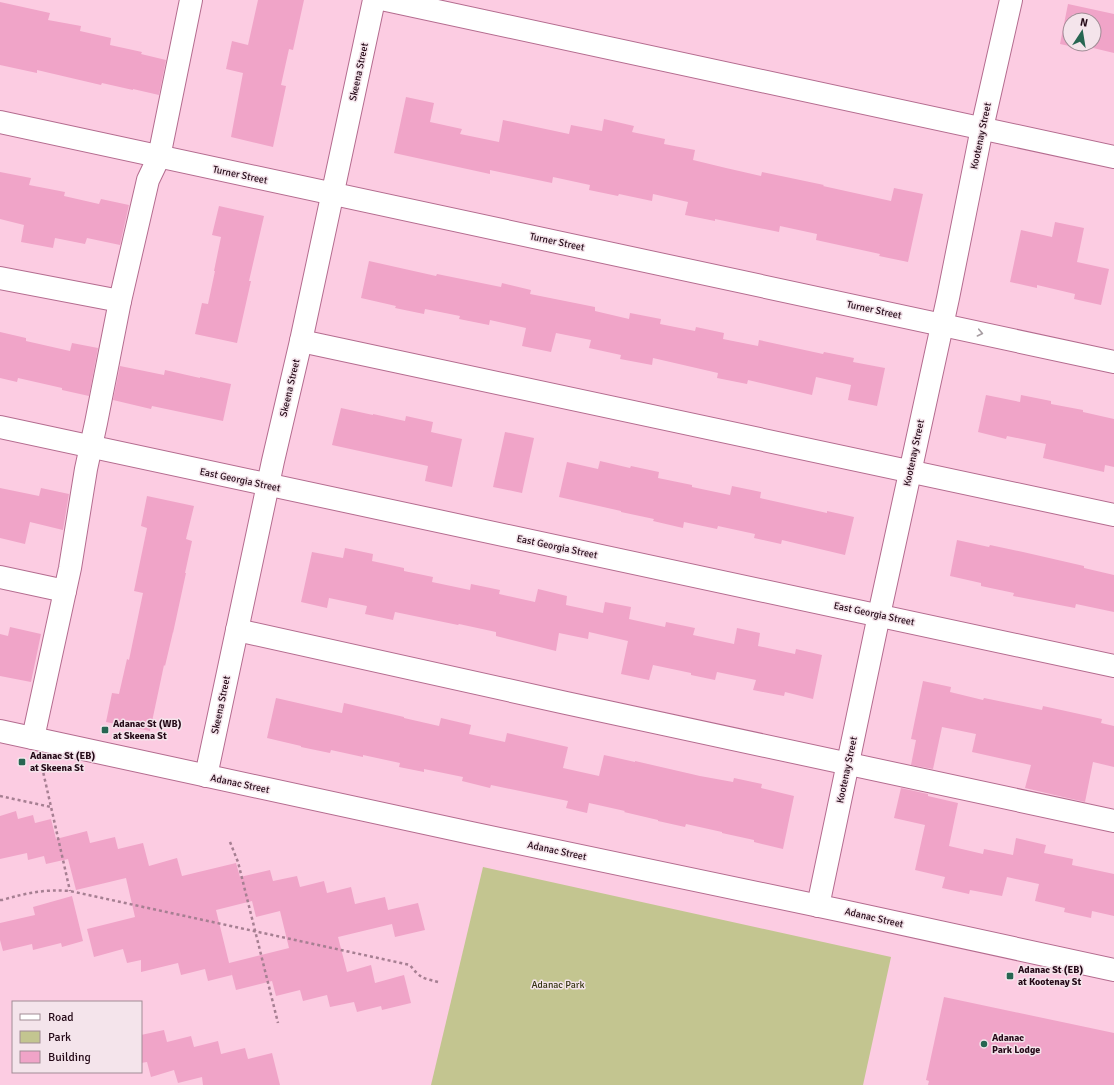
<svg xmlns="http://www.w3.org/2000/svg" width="1114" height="1085" font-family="Signika,sans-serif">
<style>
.green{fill:#c3c590}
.building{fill:#f0a4c8;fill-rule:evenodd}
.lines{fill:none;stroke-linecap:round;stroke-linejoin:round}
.minor-casing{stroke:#b46c8f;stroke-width:24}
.path{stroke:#a67f92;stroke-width:2.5;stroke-dasharray:3 3;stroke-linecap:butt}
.minor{stroke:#fff;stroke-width:22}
.oneway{stroke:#a79da2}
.poi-dot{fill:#276652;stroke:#f4e4eb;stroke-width:1.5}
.labels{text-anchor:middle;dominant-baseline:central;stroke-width:3;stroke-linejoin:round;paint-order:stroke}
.street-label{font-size:10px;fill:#240917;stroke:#f4e4eb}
.poi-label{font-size:10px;font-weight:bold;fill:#240917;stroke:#f4e4eb;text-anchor:start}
.park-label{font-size:10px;fill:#353513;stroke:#f4e4eb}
</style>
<rect width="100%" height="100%" fill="#fccce2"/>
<!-- green -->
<path class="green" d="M 483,867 L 891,957 L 863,1085 L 431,1085 Z"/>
<!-- building -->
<g class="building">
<path d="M 258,0 L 304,0 L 293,50 L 289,49 L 281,85 L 286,86 L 273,147 L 231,137 L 243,73 L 226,69 L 232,41 L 248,45 Z"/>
<path d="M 0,2 L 50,13 L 48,20 L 81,26 L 80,31 L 111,38 L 110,45 L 142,52 L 141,54 L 166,60 L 159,95 L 133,89 L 133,90 L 102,83 L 101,85 L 37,70 L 37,73 L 0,65 Z"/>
<path d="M 1068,4 L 1114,14 L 1114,53 L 1089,47 L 1088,50 L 1060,44 ZM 1070,20 L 1094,20 L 1094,44 L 1070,44 Z"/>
<path d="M 406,97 L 434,103 L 430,122 L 462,129 L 460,134 L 499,142 L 503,120 L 569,134 L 571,125 L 602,131 L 604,119 L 634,126 L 632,132 L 665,139 L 664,144 L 695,150 L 693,160 L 726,168 L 761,176 L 762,172 L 824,185 L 823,186 L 891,201 L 894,188 L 923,194 L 908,262 L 879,256 L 880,254 L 816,240 L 817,234 L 780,226 L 779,232 L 715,219 L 715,221 L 685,215 L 688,202 L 653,194 L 652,201 L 619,194 L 618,196 L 589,190 L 590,185 L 553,177 L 552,183 L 490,170 L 490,174 L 394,153 Z"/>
<path d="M 0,172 L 31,178 L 29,185 L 65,192 L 64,196 L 99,204 L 101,199 L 129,205 L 120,245 L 87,238 L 85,244 L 55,238 L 53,248 L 21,242 L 24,225 L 0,219 Z"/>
<path d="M 219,206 L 264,216 L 249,281 L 251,281 L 237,343 L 195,334 L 202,303 L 208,304 L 215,271 L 214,271 L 221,237 L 212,235 Z"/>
<path d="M 1055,222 L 1084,228 L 1077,262 L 1109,269 L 1101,305 L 1074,299 L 1075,294 L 1037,285 L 1037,288 L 1010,282 L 1021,230 L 1052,237 Z"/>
<path d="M 369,261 L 436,276 L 437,274 L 501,287 L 502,283 L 531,290 L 530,294 L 595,307 L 595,311 L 629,319 L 630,313 L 661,319 L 660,324 L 695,331 L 696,327 L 724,333 L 723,339 L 758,346 L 759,340 L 823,354 L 824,352 L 854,358 L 853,362 L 885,368 L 877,406 L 848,400 L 851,385 L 816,377 L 812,395 L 748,380 L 747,384 L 717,378 L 718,373 L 653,358 L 652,365 L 620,359 L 621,355 L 589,348 L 591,340 L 556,333 L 551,352 L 522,346 L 526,328 L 490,320 L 489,325 L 459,319 L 460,316 L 425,309 L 424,314 L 395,308 L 396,306 L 361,298 Z"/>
<path d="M 0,332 L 26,338 L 26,341 L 70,351 L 72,343 L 98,348 L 89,396 L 62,390 L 62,388 L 18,378 L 17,382 L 0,378 Z"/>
<path d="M 120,366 L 164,375 L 165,370 L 200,378 L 200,377 L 231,384 L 223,421 L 152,406 L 151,409 L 113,400 Z"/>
<path d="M 986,395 L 1020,402 L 1021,395 L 1051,401 L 1051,404 L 1083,410 L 1083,412 L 1114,419 L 1114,467 L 1105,465 L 1104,472 L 1043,458 L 1046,444 L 1007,436 L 1006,439 L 978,432 Z"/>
<path d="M 341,408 L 373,415 L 373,414 L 405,421 L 406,416 L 433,422 L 431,432 L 462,439 L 452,487 L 425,481 L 428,466 L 332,445 Z"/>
<path d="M 505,432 L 534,438 L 522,493 L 493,487 Z"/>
<path d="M 600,461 L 630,468 L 631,466 L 659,472 L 658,478 L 692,485 L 692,487 L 730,495 L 732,486 L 761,492 L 760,498 L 827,513 L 827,511 L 854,517 L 845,555 L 782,540 L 781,544 L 754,538 L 755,534 L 718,526 L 717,529 L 684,522 L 683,528 L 653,521 L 654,519 L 621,512 L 621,511 L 559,497 L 567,462 L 598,469 Z"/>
<path d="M 0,488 L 39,496 L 41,488 L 69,494 L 63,530 L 30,522 L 25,544 L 0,538 Z"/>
<path d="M 147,496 L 194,506 L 186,539 L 192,541 L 185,573 L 186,573 L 173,633 L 173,632 L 165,666 L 164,665 L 150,731 L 106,722 L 112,693 L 119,694 L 127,659 L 129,660 L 143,593 L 134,591 L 147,528 L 141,526 Z"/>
<path d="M 957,540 L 989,547 L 990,545 L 1023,552 L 1084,566 L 1084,568 L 1114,575 L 1114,612 L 1076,604 L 1075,608 L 1013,596 L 1014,593 L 981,586 L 981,583 L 950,576 Z"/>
<path d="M 345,548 L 373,554 L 372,561 L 404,568 L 404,571 L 433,577 L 432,582 L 470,590 L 471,584 L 500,590 L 499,594 L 535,602 L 538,589 L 567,596 L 566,605 L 603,613 L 605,602 L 631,607 L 629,619 L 665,627 L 666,622 L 695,628 L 693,635 L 734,644 L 737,628 L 760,633 L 758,646 L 795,654 L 796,649 L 822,655 L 813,699 L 785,692 L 784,696 L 753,690 L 756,680 L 717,672 L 715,680 L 691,675 L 691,673 L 653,665 L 649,680 L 621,674 L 628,641 L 589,632 L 588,639 L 559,633 L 556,651 L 496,636 L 496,632 L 459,624 L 458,625 L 395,612 L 393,620 L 365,614 L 367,606 L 329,598 L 327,608 L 301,602 L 312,552 L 343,558 Z"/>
<path d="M 10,627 L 41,634 L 31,682 L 0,676 L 0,634 L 8,636 Z"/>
<path d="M 923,681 L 951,687 L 950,692 L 983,700 L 984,698 L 1042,710 L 1043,706 L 1102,719 L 1101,723 L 1114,726 L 1114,767 L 1093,762 L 1085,802 L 1063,797 L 1025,788 L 1031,765 L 972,752 L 976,734 L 942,727 L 933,769 L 911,765 L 916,740 L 911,739 Z"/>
<path d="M 276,698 L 342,713 L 344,703 L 404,717 L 404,718 L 439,726 L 441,718 L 471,725 L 469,734 L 505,742 L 507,733 L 568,747 L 563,768 L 599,776 L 604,755 L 635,762 L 635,761 L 700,776 L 733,782 L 734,778 L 762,784 L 761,788 L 794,796 L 783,849 L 754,842 L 754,840 L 722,833 L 722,832 L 686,824 L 685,827 L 658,821 L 658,820 L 624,812 L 625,811 L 589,803 L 587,813 L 566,808 L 568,801 L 491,785 L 490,788 L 462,781 L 463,777 L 424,769 L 424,772 L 399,767 L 400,763 L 363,755 L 363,757 L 331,750 L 330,753 L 301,747 L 301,746 L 267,738 Z"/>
<path d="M 901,788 L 928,794 L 928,796 L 958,803 L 949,846 L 983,854 L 984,849 L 1013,855 L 1016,838 L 1046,845 L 1044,853 L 1073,859 L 1072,865 L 1114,874 L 1114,916 L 1092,911 L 1091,918 L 1064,912 L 1065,908 L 1035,901 L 1039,884 L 1007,877 L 1002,896 L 970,890 L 969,894 L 942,888 L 945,877 L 915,870 L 925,825 L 894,818 Z"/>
<path d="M 16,811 L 18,819 L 33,815 L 35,823 L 51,819 L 56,839 L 87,831 L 90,843 L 115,837 L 118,849 L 143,843 L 149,866 L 177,858 L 182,876 L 236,863 L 240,877 L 270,870 L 273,881 L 297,876 L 300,887 L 324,881 L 327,893 L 351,887 L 355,904 L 385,897 L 388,910 L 418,903 L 425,930 L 395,937 L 392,924 L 338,937 L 347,972 L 371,965 L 375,983 L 404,975 L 411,1003 L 382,1010 L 381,1006 L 357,1012 L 354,1002 L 330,1007 L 327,995 L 303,1001 L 300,990 L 276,996 L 272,981 L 236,990 L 229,963 L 289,948 L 280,911 L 256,917 L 252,901 L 216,910 L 232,975 L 208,981 L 205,969 L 181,975 L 178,963 L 141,972 L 141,960 L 127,963 L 123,949 L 94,957 L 87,929 L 135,917 L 126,878 L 76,890 L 68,859 L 46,864 L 44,856 L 28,860 L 27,853 L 0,859 L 0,816 Z"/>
<path d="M 72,896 L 83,941 L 62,947 L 61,943 L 33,950 L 32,944 L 3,951 L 0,940 L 0,923 L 35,915 L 33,907 Z"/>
<path d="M 944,997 L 1114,1033 L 1114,1085 L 928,1085 L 929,1081 L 926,1080 Z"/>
<path d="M 164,1030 L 167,1042 L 191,1036 L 194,1047 L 218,1041 L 221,1054 L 245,1048 L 248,1059 L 272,1053 L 280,1085 L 203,1085 L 202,1077 L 178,1083 L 174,1070 L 151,1077 L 147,1062 L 141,1063 L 141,1035 Z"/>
</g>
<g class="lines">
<!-- minor casing -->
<g class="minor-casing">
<g id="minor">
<path d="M 386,0 L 1114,157"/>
<path d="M 0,122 L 1114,362"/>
<path d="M 0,278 L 120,301"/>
<path d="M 301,341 L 1114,515"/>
<path d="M 0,427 C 371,509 743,586 1114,666"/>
<path d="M 0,577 L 65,591"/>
<path d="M 237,630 L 566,703 L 1114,821"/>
<path d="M 0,731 L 471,833 L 843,911 L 1114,970"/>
<path d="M 33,738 L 70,568 L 86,469 L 96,423 L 120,301 L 148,180 L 159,157 L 191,0"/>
<path d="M 206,776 L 273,461 L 301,341 L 374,0"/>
<path d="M 818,906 L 879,615 L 948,298 L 982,128 L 1011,0"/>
</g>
</g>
<!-- path -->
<g class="path">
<path d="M 42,767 L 70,891"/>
<path d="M 0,796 L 51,807"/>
<path d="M 230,842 L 238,862 L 278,1023"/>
<path d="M 0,900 L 2,900 C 27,893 44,889 70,891 L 410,965 C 420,978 422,978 438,982"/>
</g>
<!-- minor -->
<use href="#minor" class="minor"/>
</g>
<!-- one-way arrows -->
<defs><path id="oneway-chevron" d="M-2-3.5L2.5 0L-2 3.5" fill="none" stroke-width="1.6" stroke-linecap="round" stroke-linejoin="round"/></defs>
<use class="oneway" href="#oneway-chevron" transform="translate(980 333) rotate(12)"/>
<!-- markers -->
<g class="poi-dot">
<rect x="101" y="726" width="8" height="8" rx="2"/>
<rect x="18" y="758" width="8" height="8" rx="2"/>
<rect x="1006" y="972" width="8" height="8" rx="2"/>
<circle cx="984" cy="1044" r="4"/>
</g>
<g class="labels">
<!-- street labels -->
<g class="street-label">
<text transform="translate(359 72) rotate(-78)">Skeena Street</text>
<text transform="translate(981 136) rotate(-78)">Kootenay Street</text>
<text transform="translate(240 175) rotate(12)">Turner Street</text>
<text transform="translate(557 242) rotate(12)">Turner Street</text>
<text transform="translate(874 310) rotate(12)">Turner Street</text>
<text transform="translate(290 388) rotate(-77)">Skeena Street</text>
<text transform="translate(914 453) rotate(-78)">Kootenay Street</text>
<text transform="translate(240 480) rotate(12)">East Georgia Street</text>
<text transform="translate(557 547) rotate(12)">East Georgia Street</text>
<text transform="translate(874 614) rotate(12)">East Georgia Street</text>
<text transform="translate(221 705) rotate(-78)">Skeena Street</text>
<text transform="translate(847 770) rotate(-78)">Kootenay Street</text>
<text transform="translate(240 784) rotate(12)">Adanac Street</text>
<text transform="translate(557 851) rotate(12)">Adanac Street</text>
<text transform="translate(874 918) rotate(13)">Adanac Street</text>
</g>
<!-- poi labels -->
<g class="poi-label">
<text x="113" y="724">Adanac St (WB)<tspan x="113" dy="12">at Skeena St</tspan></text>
<text x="30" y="756">Adanac St (EB)<tspan x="30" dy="12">at Skeena St</tspan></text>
<text x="1018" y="970">Adanac St (EB)<tspan x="1018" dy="12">at Kootenay St</tspan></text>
<text x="992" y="1038">Adanac<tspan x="992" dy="12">Park Lodge</tspan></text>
</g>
<!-- park labels -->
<g class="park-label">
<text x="558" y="985">Adanac Park</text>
</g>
</g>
<!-- legend -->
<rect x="12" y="1001" width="130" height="72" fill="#f4e4eb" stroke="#a18c96"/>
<rect x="20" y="1014" width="20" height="6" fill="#ffffff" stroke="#a18c96"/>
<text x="48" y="1021" font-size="12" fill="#240917">Road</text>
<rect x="20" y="1031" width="20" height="12" fill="#c3c590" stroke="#a18c96"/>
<text x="48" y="1041" font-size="12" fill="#240917">Park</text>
<rect x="20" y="1051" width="20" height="12" fill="#f0a4c8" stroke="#a18c96"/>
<text x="48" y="1061" font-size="12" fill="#240917">Building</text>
<!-- north arrow -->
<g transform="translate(1082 32) rotate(12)"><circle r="19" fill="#f4e4eb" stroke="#a18c96"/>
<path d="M0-3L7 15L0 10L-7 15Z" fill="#276652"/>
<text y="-6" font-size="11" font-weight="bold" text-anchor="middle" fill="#240917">N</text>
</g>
</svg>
